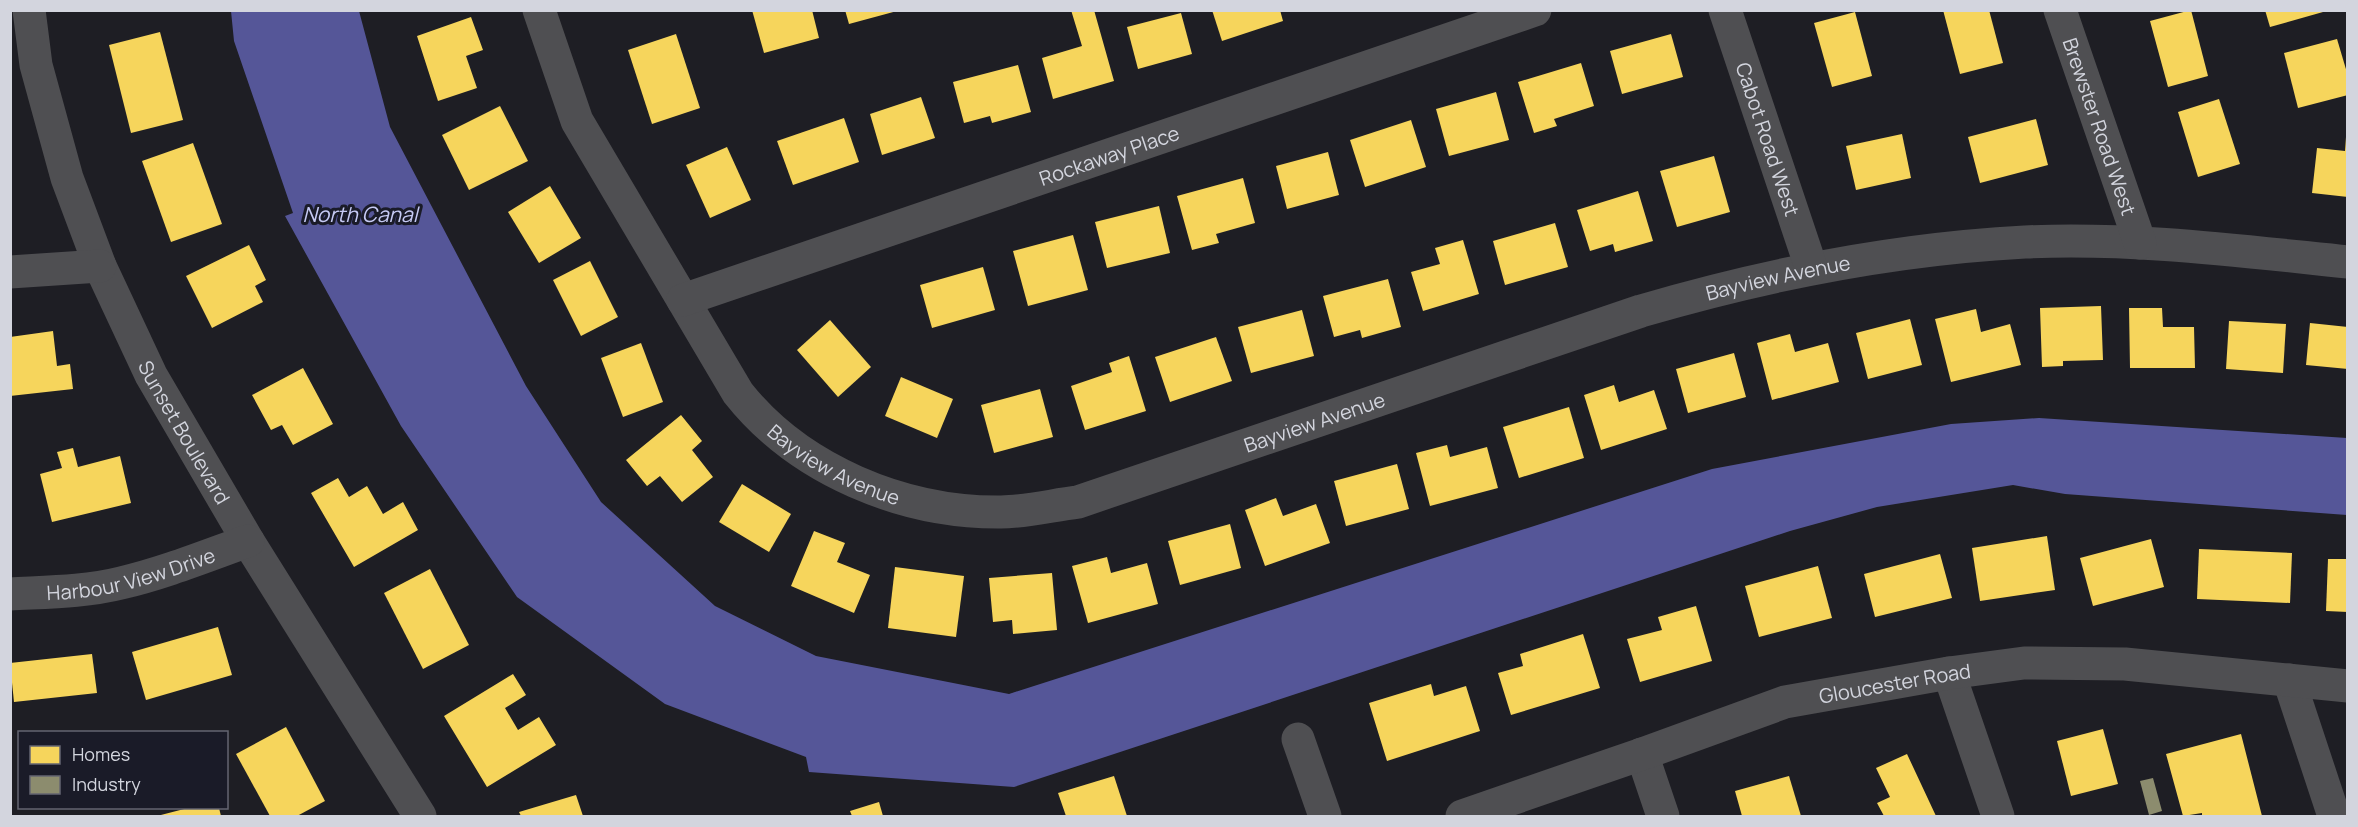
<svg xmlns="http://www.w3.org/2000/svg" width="2358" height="827" font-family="Manrope,sans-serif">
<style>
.water{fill:#555698}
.homes{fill:#f6d55c}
.industry{fill:#8c8c6e}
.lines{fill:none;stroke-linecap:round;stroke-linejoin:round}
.minor{stroke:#4f4f52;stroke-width:33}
.labels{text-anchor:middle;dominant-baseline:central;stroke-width:6;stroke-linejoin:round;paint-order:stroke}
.street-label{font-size:20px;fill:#d3d5de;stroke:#1a1b28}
.water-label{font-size:21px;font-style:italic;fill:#c6caf4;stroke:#1a1b28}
</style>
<rect width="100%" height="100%" fill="#1e1e24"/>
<!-- water -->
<path class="water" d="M 231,11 L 359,11 L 390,127 L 526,386 L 601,502 L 715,606 L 816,656 L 1009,694 L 1712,469 L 1951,424 L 2039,418 L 2347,438 L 2347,515 L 2065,494 L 2013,485 L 1877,507 L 1790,531 L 1014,787 L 809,772 L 806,757 L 665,704 L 517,597 L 401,426 L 285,216 L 293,213 L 234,41 Z"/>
<!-- homes -->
<g class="homes">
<path d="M 752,10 L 812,10 L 819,38 L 764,53 Z"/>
<path d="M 845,10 L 897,10 L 897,11 L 849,24 Z"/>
<path d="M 1071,10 L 1094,10 L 1114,81 L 1053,99 L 1042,58 L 1082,46 Z"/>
<path d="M 1212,10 L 1280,10 L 1283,21 L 1222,41 Z"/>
<path d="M 1943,10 L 1989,10 L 2003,63 L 1960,74 Z"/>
<path d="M 2191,10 L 2208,76 L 2168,87 L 2150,21 Z"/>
<path d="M 2265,10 L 2322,10 L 2323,12 L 2270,27 Z"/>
<path d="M 1855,12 L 1872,76 L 1832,87 L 1814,23 Z"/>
<path d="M 1181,13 L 1192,54 L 1138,69 L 1127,27 Z"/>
<path d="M 471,17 L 483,50 L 466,56 L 477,88 L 438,101 L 417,36 Z"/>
<path d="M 160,32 L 183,120 L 131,133 L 109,45 Z"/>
<path d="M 676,34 L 700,108 L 652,124 L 628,50 Z"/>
<path d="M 1671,34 L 1683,77 L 1622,94 L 1610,51 Z"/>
<path d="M 2337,39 L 2348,76 L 2348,95 L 2298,108 L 2284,53 Z"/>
<path d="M 1581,63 L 1594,106 L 1554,119 L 1557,126 L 1534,133 L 1518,82 Z"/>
<path d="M 1018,65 L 1031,112 L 992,123 L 990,116 L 964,123 L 953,82 Z"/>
<path d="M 1496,92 L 1509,140 L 1449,156 L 1436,109 Z"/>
<path d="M 921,97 L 935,138 L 882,155 L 870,114 Z"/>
<path d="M 2219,99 L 2240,164 L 2198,177 L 2178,112 Z"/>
<path d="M 500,106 L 528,161 L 469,190 L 442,135 Z"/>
<path d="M 844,118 L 859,162 L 793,185 L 777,141 Z"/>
<path d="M 2036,119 L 2048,165 L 1980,183 L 1968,137 Z"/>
<path d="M 1411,120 L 1426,167 L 1365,187 L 1350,140 Z"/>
<path d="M 1902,134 L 1911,178 L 1856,190 L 1846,146 Z"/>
<path d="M 2346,137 L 2348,197 L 2312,193 L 2317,148 L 2345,151 Z"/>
<path d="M 193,143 L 222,224 L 171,242 L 142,161 Z"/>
<path d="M 727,147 L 751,200 L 710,218 L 686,165 Z"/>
<path d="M 1328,152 L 1339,195 L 1287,209 L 1276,166 Z"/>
<path d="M 1714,156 L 1730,212 L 1677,227 L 1660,171 Z"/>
<path d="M 1243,178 L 1255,223 L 1216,234 L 1219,243 L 1192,250 L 1177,196 Z"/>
<path d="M 550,186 L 581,238 L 539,263 L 508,212 Z"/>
<path d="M 1638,191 L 1653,241 L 1615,252 L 1613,244 L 1590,251 L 1577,210 Z"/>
<path d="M 1159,206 L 1170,253 L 1107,268 L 1095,222 Z"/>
<path d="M 1555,223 L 1568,267 L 1505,285 L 1493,241 Z"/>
<path d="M 1073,235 L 1088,290 L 1028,306 L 1013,251 Z"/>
<path d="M 1463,240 L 1479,294 L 1423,311 L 1411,272 L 1440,264 L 1435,248 Z"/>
<path d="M 249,245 L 266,280 L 255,286 L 263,302 L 212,328 L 186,276 Z"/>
<path d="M 590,261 L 618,317 L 581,336 L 553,280 Z"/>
<path d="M 983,267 L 995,310 L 932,328 L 920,285 Z"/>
<path d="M 1388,279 L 1401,327 L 1362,338 L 1360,330 L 1334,337 L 1323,296 Z"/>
<path d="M 2101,306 L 2103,360 L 2063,361 L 2063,366 L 2042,367 L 2040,308 Z"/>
<path d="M 2129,308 L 2162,308 L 2163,327 L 2194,327 L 2195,368 L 2130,368 Z"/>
<path d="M 1976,309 L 1981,332 L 2010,324 L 2021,365 L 1951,382 L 1935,319 Z"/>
<path d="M 1302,310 L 1314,356 L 1251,373 L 1238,327 Z"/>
<path d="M 1910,319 L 1922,365 L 1868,379 L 1856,333 Z"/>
<path d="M 830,320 L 871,367 L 838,397 L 797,350 Z"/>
<path d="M 2229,321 L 2286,324 L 2283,373 L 2226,369 Z"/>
<path d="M 2310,323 L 2348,327 L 2348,369 L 2306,365 Z"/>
<path d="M 53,331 L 57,366 L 70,364 L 73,389 L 10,396 L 10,337 Z"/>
<path d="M 1790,334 L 1795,352 L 1828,343 L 1839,382 L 1772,400 L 1757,343 Z"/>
<path d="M 1216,337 L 1232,381 L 1170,402 L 1155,357 Z"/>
<path d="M 641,343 L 663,402 L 623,417 L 601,358 Z"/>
<path d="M 1734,353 L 1746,397 L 1688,413 L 1676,369 Z"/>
<path d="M 1129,356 L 1146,411 L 1085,430 L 1071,386 L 1112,372 L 1109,363 Z"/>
<path d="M 303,368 L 333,424 L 293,445 L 282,425 L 271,430 L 252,395 Z"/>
<path d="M 901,377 L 953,399 L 937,438 L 885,416 Z"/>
<path d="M 1614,385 L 1619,402 L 1654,390 L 1667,429 L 1601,450 L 1584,395 Z"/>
<path d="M 1040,389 L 1053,437 L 994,453 L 981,405 Z"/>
<path d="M 1569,407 L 1584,458 L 1519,478 L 1503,427 Z"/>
<path d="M 681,415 L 702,441 L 692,450 L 713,477 L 682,502 L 660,476 L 647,486 L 626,460 Z"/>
<path d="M 1447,445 L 1450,457 L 1487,447 L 1498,488 L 1430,506 L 1416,453 Z"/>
<path d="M 73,448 L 78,467 L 120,456 L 131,503 L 52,522 L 40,474 L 62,468 L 57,452 Z"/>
<path d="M 1397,464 L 1409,509 L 1346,526 L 1334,481 Z"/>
<path d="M 338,478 L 349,497 L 367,486 L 383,514 L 403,502 L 418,530 L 354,567 L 311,493 Z"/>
<path d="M 742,484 L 791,514 L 769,552 L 719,522 Z"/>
<path d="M 1276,498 L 1283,516 L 1316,504 L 1330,543 L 1265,566 L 1245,510 Z"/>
<path d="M 1230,524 L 1241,568 L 1180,585 L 1168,541 Z"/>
<path d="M 814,531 L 845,543 L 837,562 L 870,575 L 854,613 L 791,586 Z"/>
<path d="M 2047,536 L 2055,590 L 1980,601 L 1972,548 Z"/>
<path d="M 2151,539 L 2164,587 L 2093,606 L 2080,558 Z"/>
<path d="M 2199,549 L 2292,553 L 2290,603 L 2197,599 Z"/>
<path d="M 1940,554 L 1952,598 L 1875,617 L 1864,574 Z"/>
<path d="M 1107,557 L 1111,573 L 1147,563 L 1158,604 L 1088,623 L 1072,566 Z"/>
<path d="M 2328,559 L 2348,559 L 2348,612 L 2326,611 Z"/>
<path d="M 1818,566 L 1832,618 L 1759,637 L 1745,586 Z"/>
<path d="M 895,567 L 964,576 L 956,637 L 888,628 Z"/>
<path d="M 430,569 L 469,645 L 423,669 L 384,593 Z"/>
<path d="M 1052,573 L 1057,630 L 1013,634 L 1012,620 L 993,622 L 989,578 Z"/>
<path d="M 1696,606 L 1712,661 L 1640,682 L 1627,639 L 1662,630 L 1658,617 Z"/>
<path d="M 218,627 L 232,675 L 146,700 L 132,652 Z"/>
<path d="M 1583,634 L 1600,688 L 1511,715 L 1498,673 L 1523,666 L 1520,654 Z"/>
<path d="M 92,654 L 97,693 L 14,702 L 10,663 Z"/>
<path d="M 513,674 L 526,695 L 505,708 L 518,730 L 539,717 L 556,745 L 487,787 L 444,716 Z"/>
<path d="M 1431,684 L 1434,696 L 1466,686 L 1480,731 L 1387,761 L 1369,703 Z"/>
<path d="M 286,727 L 325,801 L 297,816 L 270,816 L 236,754 Z"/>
<path d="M 2103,729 L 2118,784 L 2071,796 L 2057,741 Z"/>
<path d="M 2241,734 L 2262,816 L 2202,816 L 2202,813 L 2183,816 L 2166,754 Z"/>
<path d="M 1907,754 L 1936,816 L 1884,816 L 1877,803 L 1890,797 L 1876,768 Z"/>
<path d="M 1114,776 L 1127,816 L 1066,816 L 1058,793 Z"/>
<path d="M 1789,776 L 1801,816 L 1742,816 L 1735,791 Z"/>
<path d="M 576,795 L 583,816 L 521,816 L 519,812 Z"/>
<path d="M 879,802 L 883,816 L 852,816 L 850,811 Z"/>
<path d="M 188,808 L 219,808 L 221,816 L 157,816 Z"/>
</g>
<!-- industry -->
<path class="industry" d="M 2153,778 L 2162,811 L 2149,815 L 2140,781 Z"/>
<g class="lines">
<!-- minor -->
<g class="minor">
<path id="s1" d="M 29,10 L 36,65 L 67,178 L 100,266 L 151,375 L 248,541 L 420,816"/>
<path id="s2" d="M 539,10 L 577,121 L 738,393 C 799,470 903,513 1001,512 C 1026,512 1053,505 1078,502 L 1641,311 C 1767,274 1893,249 2025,242 C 2133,237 2241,251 2348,262"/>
<path id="s3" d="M 1725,10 L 1811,267"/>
<path id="s4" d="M 2060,10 L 2140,243"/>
<path d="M 10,272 L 100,266"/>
<path id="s5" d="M 683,300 L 1535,10"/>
<path id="s6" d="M 10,594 C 47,592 85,592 121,583 C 164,573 206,556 248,541"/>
<path d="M 1949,673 L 1998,816"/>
<path d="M 2289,680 L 2334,816"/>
<path d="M 1298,739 L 1325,816"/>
<path d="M 1642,754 L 1663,816"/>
<path id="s7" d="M 1462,816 L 1642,754 L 1785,702 L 1949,673 L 2024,663 L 2125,664 L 2348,686"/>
</g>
</g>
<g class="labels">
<!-- street labels -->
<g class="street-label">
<text stroke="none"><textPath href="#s4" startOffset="123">Brewster Road West</textPath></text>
<text stroke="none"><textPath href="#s3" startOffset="136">Cabot Road West</textPath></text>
<text stroke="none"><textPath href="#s5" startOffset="450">Rockaway Place</textPath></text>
<text stroke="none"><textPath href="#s2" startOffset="1545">Bayview Avenue</textPath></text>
<text stroke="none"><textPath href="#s2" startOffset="1059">Bayview Avenue</textPath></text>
<text stroke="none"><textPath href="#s1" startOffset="453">Sunset Boulevard</textPath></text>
<text stroke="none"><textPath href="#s2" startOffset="555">Bayview Avenue</textPath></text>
<text stroke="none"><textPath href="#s6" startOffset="123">Harbour View Drive</textPath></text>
<text stroke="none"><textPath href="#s7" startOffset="454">Gloucester Road</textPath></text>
</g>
<!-- water labels -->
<g class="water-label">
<text x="360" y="214">North Canal</text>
</g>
</g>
<!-- border -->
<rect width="2358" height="827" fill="none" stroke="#d3d5de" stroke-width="24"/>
<!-- legend -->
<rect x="18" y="731" width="210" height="78" fill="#1a1b28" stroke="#646571" stroke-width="1.5"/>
<rect x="30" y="746" width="30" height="18" fill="#f6d55c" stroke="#646571" stroke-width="1.5"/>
<text x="72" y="761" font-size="18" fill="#d3d5de">Homes</text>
<rect x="30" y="776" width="30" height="18" fill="#8c8c6e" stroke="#646571" stroke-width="1.5"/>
<text x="72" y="791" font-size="18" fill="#d3d5de">Industry</text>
</svg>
